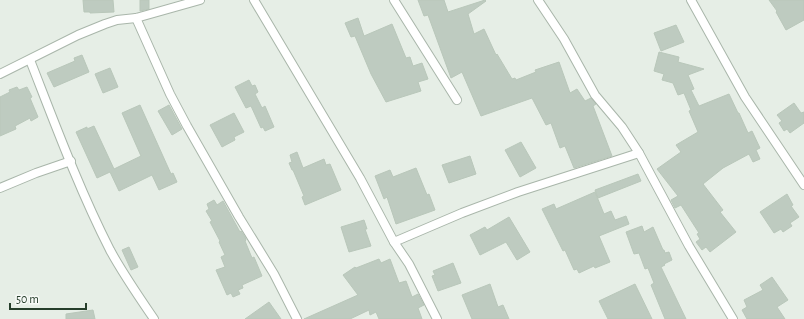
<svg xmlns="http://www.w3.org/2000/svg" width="804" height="319" font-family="'Alegreya Sans',sans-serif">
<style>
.building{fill:#becbc0;stroke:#b9c7ba}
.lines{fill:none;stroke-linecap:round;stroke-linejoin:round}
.minor-casing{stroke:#a9b6aa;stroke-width:10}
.minor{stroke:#fff;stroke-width:8}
</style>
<rect width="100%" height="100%" fill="#e6eee6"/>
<!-- building -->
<g class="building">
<path d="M 83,0 L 113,0 L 114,12 L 90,13 L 90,12 L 84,12 Z"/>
<path d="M 140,0 L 149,0 L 149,9 L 140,11 Z"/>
<path d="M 418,0 L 444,0 L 448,12 L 485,0 L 486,1 L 468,14 L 474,34 L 484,29 L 496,55 L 497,54 L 512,79 L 515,78 L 516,80 L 536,72 L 535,70 L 559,62 L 570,93 L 577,89 L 585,101 L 591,98 L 596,104 L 593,106 L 612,156 L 574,168 L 565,146 L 560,148 L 551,123 L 546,125 L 532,98 L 481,116 L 462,72 L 451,78 L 428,15 L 424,16 Z"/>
<path d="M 769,0 L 804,0 L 804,20 L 786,30 L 776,12 L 777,11 Z"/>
<path d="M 358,18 L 364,36 L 392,24 L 406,58 L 410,57 L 413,66 L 422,63 L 428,79 L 418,82 L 421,91 L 386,102 L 371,74 L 355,36 L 351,37 L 345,23 Z"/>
<path d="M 676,25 L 684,42 L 661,51 L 654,33 Z"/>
<path d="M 659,52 L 679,57 L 678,62 L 704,69 L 688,75 L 694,89 L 691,90 L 699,106 L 729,94 L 738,113 L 739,113 L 748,133 L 752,131 L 760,148 L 756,150 L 760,159 L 753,162 L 749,154 L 723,168 L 703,184 L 723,210 L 720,212 L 736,232 L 710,252 L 706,247 L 702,250 L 696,242 L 700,239 L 697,234 L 699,233 L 681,205 L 675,208 L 671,200 L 678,196 L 657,169 L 681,152 L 676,145 L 698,132 L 689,111 L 691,110 L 684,93 L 678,95 L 673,83 L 662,80 L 664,74 L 654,71 Z"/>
<path d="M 82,55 L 89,72 L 54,87 L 47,73 L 75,61 L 74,58 Z"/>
<path d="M 110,68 L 118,87 L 103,93 L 95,74 Z"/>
<path d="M 249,80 L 252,86 L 255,85 L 258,92 L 255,94 L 262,108 L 265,106 L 274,127 L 265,131 L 263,127 L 261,128 L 251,106 L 246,108 L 235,87 Z"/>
<path d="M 17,87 L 19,90 L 27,87 L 32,97 L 30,98 L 38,117 L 31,121 L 30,118 L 15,126 L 16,129 L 0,136 L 0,97 L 10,92 L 9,90 Z"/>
<path d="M 794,103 L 801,113 L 804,112 L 804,123 L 790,133 L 787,129 L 784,131 L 779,123 L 782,121 L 777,115 Z"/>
<path d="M 140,105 L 171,174 L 173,173 L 177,182 L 159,190 L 152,175 L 119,191 L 110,172 L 97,178 L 76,132 L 87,127 L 87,129 L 94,126 L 114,169 L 141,156 L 122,113 Z"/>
<path d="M 169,105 L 182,129 L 172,135 L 158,111 Z"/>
<path d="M 234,113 L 244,132 L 234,137 L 235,140 L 222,147 L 210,125 Z"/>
<path d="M 521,142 L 536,168 L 520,177 L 505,150 Z"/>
<path d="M 297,152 L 303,168 L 324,159 L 326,165 L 330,164 L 341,190 L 305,205 L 302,197 L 304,196 L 293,170 L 292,170 L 289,163 L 292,162 L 290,155 Z"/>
<path d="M 470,156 L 476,174 L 449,183 L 442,165 Z"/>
<path d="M 416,168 L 427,195 L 429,194 L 435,210 L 396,224 L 387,197 L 384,199 L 375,176 L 390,170 L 393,177 Z"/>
<path d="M 638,174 L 641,181 L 598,198 L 595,190 Z"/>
<path d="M 595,192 L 604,214 L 611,211 L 615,220 L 626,216 L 629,224 L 599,236 L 610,262 L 595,268 L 594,266 L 579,273 L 577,269 L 574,270 L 565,250 L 563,251 L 542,209 L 554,204 L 556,209 Z"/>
<path d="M 787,194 L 793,205 L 791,206 L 799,217 L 790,223 L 792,226 L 783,232 L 781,229 L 774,233 L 760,212 Z"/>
<path d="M 214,200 L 217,205 L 223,201 L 240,232 L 241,231 L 245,237 L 246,240 L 245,241 L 252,258 L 254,257 L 262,276 L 242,285 L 243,288 L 238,290 L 240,294 L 233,297 L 231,293 L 227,295 L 216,270 L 225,267 L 221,257 L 225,255 L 219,242 L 220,241 L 210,222 L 212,221 L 206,211 L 209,209 L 207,204 Z"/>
<path d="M 509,217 L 530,252 L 517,260 L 506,242 L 480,255 L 470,235 L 485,227 L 487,230 Z"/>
<path d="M 364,220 L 367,229 L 365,229 L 371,246 L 349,252 L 341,227 Z"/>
<path d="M 642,226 L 644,232 L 653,227 L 663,250 L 664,250 L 665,253 L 669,252 L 672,260 L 664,264 L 665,265 L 661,267 L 686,319 L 665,319 L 651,285 L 654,283 L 648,268 L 645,269 L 639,253 L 634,254 L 626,232 Z"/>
<path d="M 129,247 L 138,267 L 131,270 L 122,250 Z"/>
<path d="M 379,259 L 381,263 L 390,259 L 399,283 L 406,281 L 412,297 L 418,294 L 424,305 L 418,308 L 422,319 L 379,319 L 376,312 L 370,315 L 369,310 L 350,319 L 304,319 L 358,295 L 343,275 L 355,267 L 356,268 Z"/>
<path d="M 453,263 L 461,283 L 438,291 L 432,276 L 435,275 L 433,271 Z"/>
<path d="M 772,277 L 788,300 L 777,307 L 785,319 L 747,319 L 742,310 L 747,307 L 744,300 L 763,290 L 760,285 Z"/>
<path d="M 490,284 L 498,307 L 503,305 L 509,319 L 472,319 L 462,295 Z"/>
<path d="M 635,284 L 652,319 L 608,319 L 599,301 Z"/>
<path d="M 269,302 L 281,319 L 245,319 Z"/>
<path d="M 93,310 L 95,319 L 66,319 L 66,314 Z"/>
</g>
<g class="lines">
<!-- minor casing -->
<g class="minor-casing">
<g id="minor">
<path d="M 254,0 L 360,178 L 394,242 L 409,264 L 437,319"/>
<path d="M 394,0 L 457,100"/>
<path d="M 538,0 L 564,39 L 595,95 L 622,127 L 639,153 L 689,246 L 733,319"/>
<path d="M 691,0 L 745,97 L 804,185"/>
<path d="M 136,18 L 170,94 L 187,126 L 239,217 L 274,274 L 297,319"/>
<path d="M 30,60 C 55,124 79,189 110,250 C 123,274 139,297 154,319"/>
<path d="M 0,74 L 78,35 L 105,24 L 117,20 L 136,18 L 200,0"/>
<path d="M 0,188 L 36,173 L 71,161"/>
<path d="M 394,242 L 462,213 L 518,192 L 639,153"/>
</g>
</g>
<!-- minor -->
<use href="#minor" class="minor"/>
</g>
<!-- scale -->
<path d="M10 303v6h76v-6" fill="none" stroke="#263e2b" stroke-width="2"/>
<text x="16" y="303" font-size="12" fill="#263e2b" stroke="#f7faf7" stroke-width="3" paint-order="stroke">50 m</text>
</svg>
